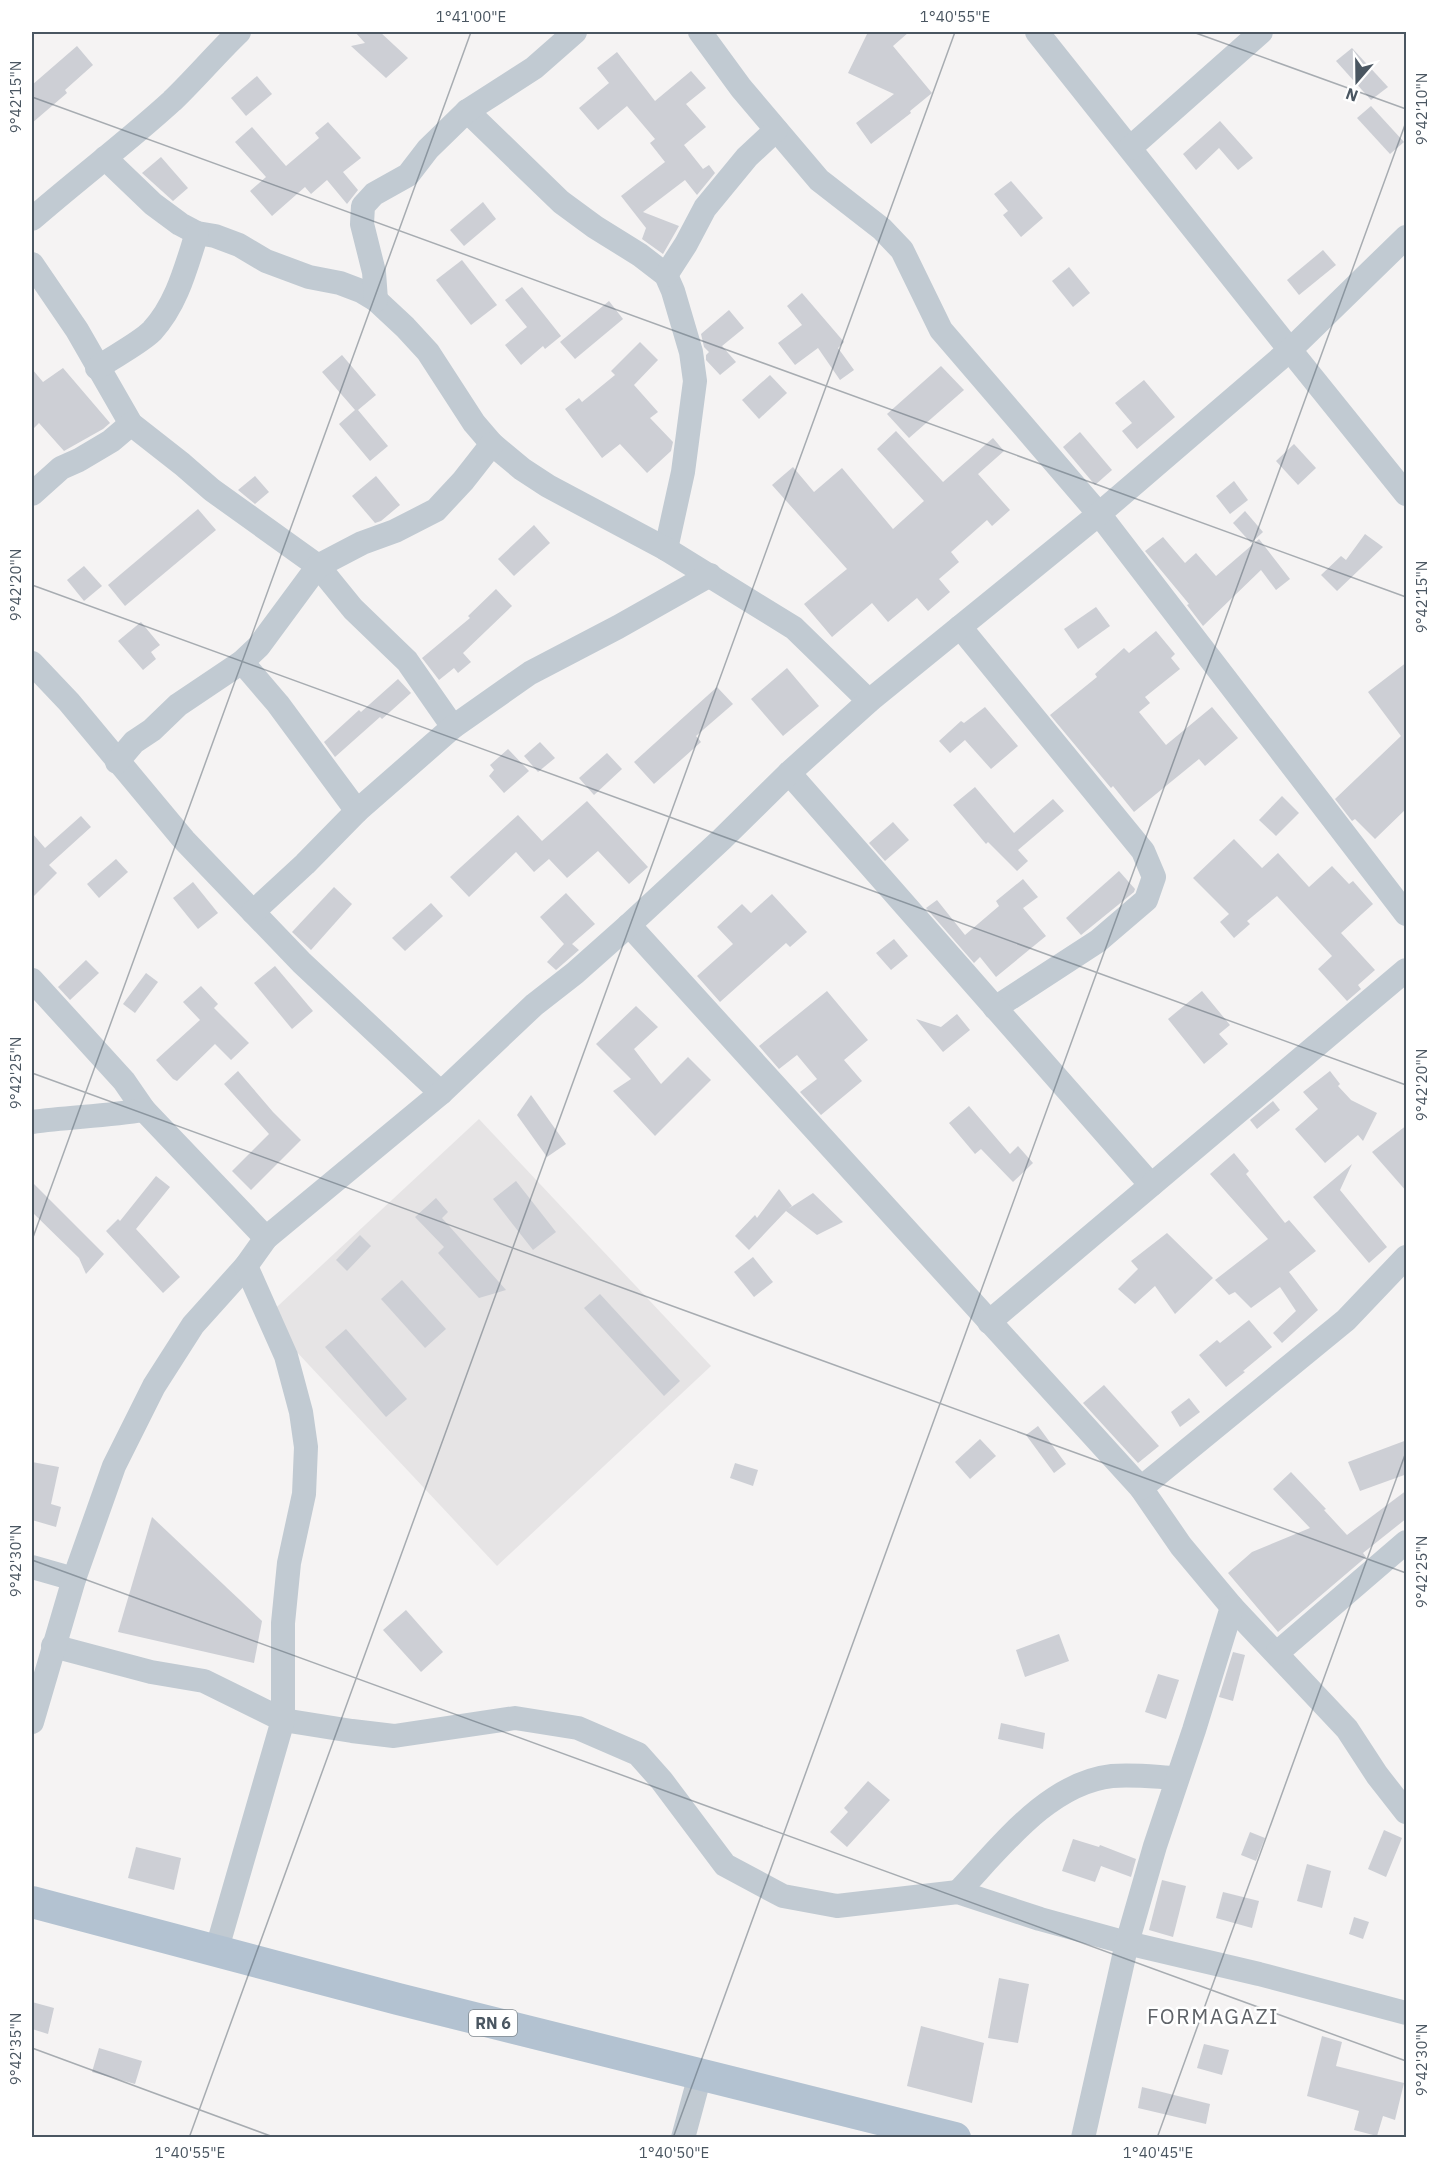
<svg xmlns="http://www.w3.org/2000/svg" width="1438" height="2169" font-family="'IBM Plex Sans',sans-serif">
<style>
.education{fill:#e6e4e5}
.building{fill:#cdcfd5}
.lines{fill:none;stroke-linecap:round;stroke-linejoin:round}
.minor{stroke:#c1cad2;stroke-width:24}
.major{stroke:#b3c2d1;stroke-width:32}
.ticks{fill:none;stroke:#4a5661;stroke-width:1.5;stroke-opacity:0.45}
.labels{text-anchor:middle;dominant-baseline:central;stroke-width:5;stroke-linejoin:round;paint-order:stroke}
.shield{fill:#fff;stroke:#808990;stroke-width:1.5}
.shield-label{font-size:16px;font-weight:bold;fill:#4a5661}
.quarter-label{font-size:21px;letter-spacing:1.5px;fill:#5f6368;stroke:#fff}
.neatline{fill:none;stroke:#4a5661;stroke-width:2}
.ticks-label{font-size:15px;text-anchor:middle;fill:#4a5661}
</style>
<rect width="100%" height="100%" fill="#f5f3f3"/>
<!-- education -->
<path class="education" d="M 479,1119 L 711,1366 L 497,1566 L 265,1318 Z"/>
<!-- building -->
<g class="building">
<path d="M 355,32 L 380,32 L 408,58 L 386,78 L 351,46 L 365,43 Z"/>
<path d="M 868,32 L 909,32 L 893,46 L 932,93 L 910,111 L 911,113 L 871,144 L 856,123 L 894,94 L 848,73 Z"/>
<path d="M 77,46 L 93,65 L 65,90 L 67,93 L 32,123 L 32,85 Z"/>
<path d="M 1352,48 L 1388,87 L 1371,100 L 1336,61 Z"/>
<path d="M 617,52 L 655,101 L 691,71 L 706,88 L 686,104 L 706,127 L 684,145 L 703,169 L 709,165 L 715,173 L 697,195 L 685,180 L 643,212 L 679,226 L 663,254 L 642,239 L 646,228 L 621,196 L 665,162 L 650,143 L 655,139 L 627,106 L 598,130 L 579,108 L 609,83 L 597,68 Z"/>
<path d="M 257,76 L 272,94 L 246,116 L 231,98 Z"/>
<path d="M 1371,106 L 1404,142 L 1390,154 L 1357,118 Z"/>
<path d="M 1220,121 L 1253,158 L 1238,170 L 1219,148 L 1196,170 L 1183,154 Z"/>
<path d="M 328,122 L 361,158 L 343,172 L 358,190 L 347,204 L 327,180 L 311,194 L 305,187 L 272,216 L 250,191 L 266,177 L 235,142 L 252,127 L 286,166 L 319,138 L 315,133 Z"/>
<path d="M 161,157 L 188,188 L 173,201 L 142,173 Z"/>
<path d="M 1011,181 L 1043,218 L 1021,237 L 1003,215 L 1008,211 L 994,194 Z"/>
<path d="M 483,202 L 496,219 L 464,246 L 450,230 Z"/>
<path d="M 1323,250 L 1336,265 L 1299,295 L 1287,280 Z"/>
<path d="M 462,260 L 497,305 L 471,325 L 436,280 Z"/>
<path d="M 1069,267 L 1090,293 L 1073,307 L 1052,281 Z"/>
<path d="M 522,287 L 561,336 L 545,349 L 543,346 L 521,365 L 505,345 L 527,327 L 505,300 Z"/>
<path d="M 802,293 L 844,342 L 838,348 L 854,370 L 840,380 L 818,348 L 795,365 L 778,343 L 802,325 L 787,306 Z"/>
<path d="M 609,301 L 623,319 L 575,359 L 560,342 Z"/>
<path d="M 729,310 L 744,328 L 722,346 L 736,362 L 720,375 L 706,360 L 706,355 L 709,352 L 704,347 L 701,334 Z"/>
<path d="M 640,342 L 658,360 L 634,385 L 658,412 L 650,418 L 673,442 L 671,451 L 647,473 L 620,444 L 602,458 L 565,409 L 579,398 L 582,402 L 615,375 L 611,371 Z"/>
<path d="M 342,355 L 376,395 L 358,410 L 388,446 L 370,461 L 339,424 L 355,410 L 322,372 Z"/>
<path d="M 941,366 L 964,390 L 909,438 L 887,414 Z"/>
<path d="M 63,368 L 110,423 L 103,429 L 64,451 L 39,423 L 32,430 L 32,369 L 43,382 Z"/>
<path d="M 770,375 L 787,393 L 759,419 L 742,400 Z"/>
<path d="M 1144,380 L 1175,417 L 1137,449 L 1122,431 L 1132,423 L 1115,403 Z"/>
<path d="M 896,431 L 943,482 L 993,438 L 1004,451 L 978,474 L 1010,510 L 992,526 L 987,520 L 951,552 L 959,562 L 939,579 L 950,592 L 928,611 L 917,598 L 888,622 L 872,603 L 832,637 L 804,604 L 847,569 L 772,485 L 793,467 L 814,492 L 842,468 L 893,529 L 924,501 L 877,449 Z"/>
<path d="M 1080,432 L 1112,470 L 1095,485 L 1063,447 Z"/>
<path d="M 1294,444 L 1316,468 L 1298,485 L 1276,461 Z"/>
<path d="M 255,476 L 269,492 L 255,504 L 238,490 Z"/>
<path d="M 376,476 L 400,505 L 381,521 L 375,523 L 352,496 Z"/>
<path d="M 1234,481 L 1248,500 L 1230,514 L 1216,496 Z"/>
<path d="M 198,509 L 216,530 L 125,606 L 108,585 Z"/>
<path d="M 1245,511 L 1263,532 L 1251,543 L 1233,523 Z"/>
<path d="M 534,525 L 550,543 L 514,576 L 498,559 Z"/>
<path d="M 1365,534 L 1383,547 L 1337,591 L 1321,575 L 1341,556 L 1346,560 Z"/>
<path d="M 1163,537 L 1185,563 L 1196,553 L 1216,576 L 1259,539 L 1290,579 L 1276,590 L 1261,570 L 1203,626 L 1187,605 L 1189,604 L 1145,551 Z"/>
<path d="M 84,566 L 102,586 L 84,601 L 67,580 Z"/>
<path d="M 496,589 L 512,606 L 463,653 L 471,662 L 458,673 L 454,668 L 439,680 L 422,658 L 470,618 L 468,616 Z"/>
<path d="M 1096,607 L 1110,626 L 1078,649 L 1064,629 Z"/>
<path d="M 141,622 L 160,645 L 151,652 L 156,659 L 143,670 L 118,641 Z"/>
<path d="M 1156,631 L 1175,654 L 1171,658 L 1180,669 L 1145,697 L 1150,703 L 1139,712 L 1166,745 L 1212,707 L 1238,738 L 1205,766 L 1199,759 L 1134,812 L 1113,786 L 1111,788 L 1050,715 L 1097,677 L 1095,674 L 1124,648 L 1129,653 Z"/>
<path d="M 1407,662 L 1407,808 L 1375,839 L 1355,819 L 1352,821 L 1335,799 L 1401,736 L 1368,692 Z"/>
<path d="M 787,668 L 819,706 L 783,736 L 751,699 Z"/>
<path d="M 398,679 L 411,693 L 382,719 L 380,717 L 335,757 L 324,742 L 359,710 L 361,712 Z"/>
<path d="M 717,687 L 733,704 L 696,736 L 701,742 L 654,784 L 634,762 Z"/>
<path d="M 985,707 L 1018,746 L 991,769 L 965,740 L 950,753 L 939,741 L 961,721 L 964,723 Z"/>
<path d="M 540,742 L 555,758 L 538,772 L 524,756 Z"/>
<path d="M 508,749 L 529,771 L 504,793 L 489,776 L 494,770 L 490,765 Z"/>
<path d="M 607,753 L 622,769 L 594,795 L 579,778 Z"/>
<path d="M 975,787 L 1014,833 L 1053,799 L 1064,811 L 1018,850 L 1028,861 L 1017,871 L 988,842 L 986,844 L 953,805 Z"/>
<path d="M 1282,796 L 1299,813 L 1276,836 L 1259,820 Z"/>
<path d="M 587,801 L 648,867 L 629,884 L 598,851 L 567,878 L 549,859 L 534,872 L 516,852 L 469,897 L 450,877 L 518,815 L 542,841 Z"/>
<path d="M 81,816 L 91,827 L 49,865 L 57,873 L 32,898 L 32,833 L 45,848 Z"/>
<path d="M 893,822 L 909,840 L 885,861 L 869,843 Z"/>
<path d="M 1234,839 L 1262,868 L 1278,853 L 1309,887 L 1332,866 L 1349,884 L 1353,881 L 1373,904 L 1341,933 L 1375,970 L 1358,985 L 1361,989 L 1347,1001 L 1318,969 L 1332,956 L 1277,896 L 1247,921 L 1250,924 L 1234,938 L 1220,922 L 1229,914 L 1193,878 Z"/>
<path d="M 116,859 L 128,872 L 99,898 L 87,884 Z"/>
<path d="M 1119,871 L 1135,889 L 1134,892 L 1081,935 L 1066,918 Z"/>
<path d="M 1023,879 L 1038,897 L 1023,908 L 1046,936 L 996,977 L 980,957 L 974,963 L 926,908 L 937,900 L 965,935 L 999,906 L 996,901 Z"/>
<path d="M 193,882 L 218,913 L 198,929 L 173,898 Z"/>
<path d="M 334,887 L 352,904 L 311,950 L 292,932 Z"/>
<path d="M 566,893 L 595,924 L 572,944 L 579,950 L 556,970 L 547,962 L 564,944 L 540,917 Z"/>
<path d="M 772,894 L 807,932 L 790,947 L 786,943 L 720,1002 L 697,976 L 733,944 L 717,927 L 742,904 L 751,913 Z"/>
<path d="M 431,903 L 443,916 L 405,951 L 392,938 Z"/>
<path d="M 894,939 L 908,956 L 891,970 L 876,953 Z"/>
<path d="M 86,960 L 99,973 L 70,1000 L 58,987 Z"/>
<path d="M 275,966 L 313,1011 L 292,1029 L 254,983 Z"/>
<path d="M 146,973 L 158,982 L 135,1013 L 123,1004 Z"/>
<path d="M 201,986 L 218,1004 L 214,1008 L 249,1043 L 231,1060 L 215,1044 L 177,1081 L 173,1079 L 156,1060 L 200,1020 L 183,1002 Z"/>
<path d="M 827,991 L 868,1040 L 844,1060 L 862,1081 L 821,1115 L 800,1092 L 817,1079 L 797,1055 L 779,1069 L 759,1046 Z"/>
<path d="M 1202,991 L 1230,1025 L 1219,1034 L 1228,1044 L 1204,1064 L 1168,1019 Z"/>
<path d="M 636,1006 L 658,1027 L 634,1049 L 661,1084 L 688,1057 L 711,1080 L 655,1136 L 613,1091 L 631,1079 L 596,1044 Z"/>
<path d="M 957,1014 L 970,1030 L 943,1052 L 916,1019 L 941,1027 Z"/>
<path d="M 238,1071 L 273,1112 L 301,1140 L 251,1190 L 232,1171 L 269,1134 L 224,1084 Z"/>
<path d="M 1330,1071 L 1340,1084 L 1338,1086 L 1351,1100 L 1377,1113 L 1363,1141 L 1358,1135 L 1325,1163 L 1295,1129 L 1318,1109 L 1303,1092 Z"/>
<path d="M 531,1095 L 566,1144 L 547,1157 L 517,1115 Z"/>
<path d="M 1273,1101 L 1280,1110 L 1257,1129 L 1250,1120 Z"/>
<path d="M 969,1106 L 1010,1154 L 1018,1146 L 1033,1163 L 1013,1182 L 981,1149 L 975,1154 L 949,1123 Z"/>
<path d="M 1407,1125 L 1407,1192 L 1372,1152 Z"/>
<path d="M 1234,1153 L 1249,1171 L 1246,1174 L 1285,1223 L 1289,1220 L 1316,1251 L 1289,1272 L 1318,1310 L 1282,1343 L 1273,1333 L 1296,1311 L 1280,1287 L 1251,1308 L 1235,1292 L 1229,1295 L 1215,1280 L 1268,1239 L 1210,1174 Z"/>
<path d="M 1352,1164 L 1340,1190 L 1387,1247 L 1369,1263 L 1313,1197 Z"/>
<path d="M 156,1176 L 170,1187 L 136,1229 L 180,1277 L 163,1293 L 106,1231 L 118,1219 L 120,1221 Z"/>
<path d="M 516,1181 L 556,1232 L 533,1250 L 493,1199 Z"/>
<path d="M 32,1182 L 104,1254 L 86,1274 L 79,1258 L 32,1212 Z"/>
<path d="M 779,1189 L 792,1206 L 788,1209 L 813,1193 L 843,1222 L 817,1235 L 786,1211 L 749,1250 L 735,1236 L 755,1215 L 757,1218 Z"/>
<path d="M 436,1198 L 448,1212 L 442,1218 L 506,1290 L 479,1298 L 438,1253 L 444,1247 L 415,1217 Z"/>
<path d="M 1167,1233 L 1213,1278 L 1175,1314 L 1155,1286 L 1135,1304 L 1118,1289 L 1138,1269 L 1131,1261 Z"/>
<path d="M 360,1235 L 371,1246 L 347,1271 L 336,1260 Z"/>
<path d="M 753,1257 L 773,1282 L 754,1297 L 734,1272 Z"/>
<path d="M 402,1280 L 446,1329 L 425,1348 L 381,1299 Z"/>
<path d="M 600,1294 L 680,1381 L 664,1396 L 584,1308 Z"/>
<path d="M 1249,1320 L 1272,1347 L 1243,1371 L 1245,1372 L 1226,1387 L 1199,1355 L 1217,1340 L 1220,1343 Z"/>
<path d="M 346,1329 L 407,1399 L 386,1417 L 325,1347 Z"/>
<path d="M 1104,1385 L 1159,1446 L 1138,1463 L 1083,1403 Z"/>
<path d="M 1189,1398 L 1200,1412 L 1180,1427 L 1171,1412 Z"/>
<path d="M 1038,1426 L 1066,1464 L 1054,1473 L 1026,1435 Z"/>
<path d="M 980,1439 L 996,1456 L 970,1479 L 955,1462 Z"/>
<path d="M 1407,1440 L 1407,1474 L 1360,1491 L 1348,1462 Z"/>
<path d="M 32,1462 L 59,1467 L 51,1504 L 61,1507 L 56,1527 L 32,1520 Z"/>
<path d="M 735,1463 L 758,1470 L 753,1486 L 730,1478 Z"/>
<path d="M 1291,1472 L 1326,1509 L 1324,1510 L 1347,1535 L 1407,1490 L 1407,1518 L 1363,1553 L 1366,1557 L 1278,1632 L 1228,1573 L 1252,1552 L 1310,1528 L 1273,1489 Z"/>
<path d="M 152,1517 L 262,1621 L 254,1663 L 118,1632 Z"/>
<path d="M 406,1610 L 443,1652 L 421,1672 L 383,1630 Z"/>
<path d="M 1059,1634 L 1069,1661 L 1025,1677 L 1016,1650 Z"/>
<path d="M 1233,1652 L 1245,1655 L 1233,1701 L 1219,1697 Z"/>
<path d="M 1158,1674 L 1179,1680 L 1166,1719 L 1145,1712 Z"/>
<path d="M 1001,1723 L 1045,1733 L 1043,1749 L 998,1739 Z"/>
<path d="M 868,1781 L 890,1800 L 847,1847 L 830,1832 L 848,1812 L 844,1808 Z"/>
<path d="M 1384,1830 L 1402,1838 L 1386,1877 L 1368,1869 Z"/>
<path d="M 1250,1832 L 1265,1838 L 1256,1861 L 1241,1855 Z"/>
<path d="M 1073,1839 L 1099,1847 L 1100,1845 L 1136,1859 L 1131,1877 L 1101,1866 L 1095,1882 L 1062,1871 Z"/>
<path d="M 136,1847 L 181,1858 L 174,1890 L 128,1878 Z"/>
<path d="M 1307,1864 L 1331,1871 L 1322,1908 L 1297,1901 Z"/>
<path d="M 1162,1880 L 1186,1886 L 1173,1937 L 1149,1930 Z"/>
<path d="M 1223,1892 L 1259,1901 L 1252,1928 L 1216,1918 Z"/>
<path d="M 1354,1917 L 1369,1922 L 1363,1939 L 1349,1934 Z"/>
<path d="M 999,1978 L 1029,1984 L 1018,2043 L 988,2038 Z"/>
<path d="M 32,2002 L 54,2008 L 48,2034 L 32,2029 Z"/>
<path d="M 921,2026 L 984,2043 L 972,2103 L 907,2086 Z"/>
<path d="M 1322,2036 L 1342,2042 L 1336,2066 L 1404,2083 L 1395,2120 L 1383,2116 L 1377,2136 L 1354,2130 L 1359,2111 L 1307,2096 Z"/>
<path d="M 1204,2044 L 1229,2050 L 1222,2075 L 1197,2068 Z"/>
<path d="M 99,2048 L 142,2061 L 135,2084 L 92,2072 Z"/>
<path d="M 1142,2087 L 1210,2104 L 1206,2124 L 1138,2108 Z"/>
</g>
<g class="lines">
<!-- minor -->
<g class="minor">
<path d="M 700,32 L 741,88 L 819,180 L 882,229 L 902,250 L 941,330 L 1099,514 L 1406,914"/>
<path d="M 1037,32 L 1290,350 L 1406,494"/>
<path d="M 467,111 L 561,202 L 595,227 L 640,255 L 666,275 L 673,291 L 691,352 L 695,381 L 683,472 L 666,549"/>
<path d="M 1130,148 L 1261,32"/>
<path d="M 105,158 L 153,204 L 180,224 L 197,233 L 215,236 L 239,245 L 266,261 L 309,277 L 340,283 L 361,291 L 376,300 L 405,327 L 428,352 L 474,423 L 492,444 L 522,469 L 548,486 L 666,549 L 794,628 L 869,701"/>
<path d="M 32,219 C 78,179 127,142 172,101 C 195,79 216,54 239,32"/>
<path d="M 32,264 L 77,330 L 131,424 L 182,464 L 212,490 L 318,566 L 353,609 L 407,661 L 453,727"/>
<path d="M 666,275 L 686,244 L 705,208 L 747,157 L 776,130"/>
<path d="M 376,300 L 374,272 L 362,224 L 363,206 L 374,194 L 408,175 L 428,149 L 467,111 L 534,68 L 575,32"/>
<path d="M 97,368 C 113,357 140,343 152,331 C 177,304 186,267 197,233"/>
<path d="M 32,494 L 61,468 L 79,460 L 111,441 L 131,424"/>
<path d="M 960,627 L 1143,851 L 1154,877 L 1146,900 L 1098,941 L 995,1008"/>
<path d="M 242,662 L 278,704 L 357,811"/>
<path d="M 32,663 L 69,702 L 184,840 L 302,963 L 441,1093"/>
<path d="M 117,762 L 134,742 L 152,730 L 178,705 L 242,662 L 259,646 L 318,566 L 362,543 L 395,531 L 436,510 L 463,481 L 492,444"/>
<path d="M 789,773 L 1151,1185"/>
<path d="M 253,912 L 305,864 L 357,811 L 453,727 L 530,673 L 618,627 L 710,575"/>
<path d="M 629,925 L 1141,1488 L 1181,1546 L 1232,1607 L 1347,1729 L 1377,1775 L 1406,1812"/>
<path d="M 32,980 L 124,1081 L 144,1110 L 266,1238"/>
<path d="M 32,1122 C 69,1117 107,1116 144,1110"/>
<path d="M 989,1322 L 1406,970"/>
<path d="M 1141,1488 L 1346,1320 L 1406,1257"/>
<path d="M 32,1567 L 74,1579"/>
<path d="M 53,1646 L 151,1672 L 204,1681 L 283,1720 L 352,1731 L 394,1736 L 515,1718 L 578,1728 L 638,1754 L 662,1781 L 725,1865 L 783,1896 L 837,1906 L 958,1892 L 1040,1919 L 1127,1943 L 1259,1974 L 1406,2013"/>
<path d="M 1277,1653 L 1406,1542"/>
<path d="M 32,1722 L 74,1579 L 114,1466 L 154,1386 L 193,1325 L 246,1266 L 266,1238 L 441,1093 L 534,1005 L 575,973 L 629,925 L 722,839 L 789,773 L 869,701 L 1099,514 L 1290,350 L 1406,237"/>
<path d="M 958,1892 C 1000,1848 1048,1783 1112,1776 C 1133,1774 1156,1777 1176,1778"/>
<path d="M 216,1952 L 283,1720 L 283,1623 L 289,1563 L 304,1494 L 306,1447 L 301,1412 L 286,1356 L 246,1266"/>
<path d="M 683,2138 L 700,2075"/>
<path d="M 1083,2138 L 1127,1943 L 1155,1846 L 1194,1730 L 1232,1607"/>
</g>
<!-- major -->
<path class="major" d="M 32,1902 L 398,1999 L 955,2138"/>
</g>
<!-- ticks -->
<path class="ticks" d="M 1193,32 L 1406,109M 32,97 L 1406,597M 32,585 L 1406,1085M 32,1073 L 1406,1573M 32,1240 L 471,32M 32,1560 L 1406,2061M 32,2048 L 276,2138M 189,2138 L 955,32M 673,2138 L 1406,122M 1157,2138 L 1406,1452"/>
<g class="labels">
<!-- shield labels -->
<rect class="shield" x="469" y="2010" width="48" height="26" rx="4.5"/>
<g class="shield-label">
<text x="493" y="2023">RN 6</text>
</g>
<!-- quarter labels -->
<g class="quarter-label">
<text x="1213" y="2016">FORMAGAZI</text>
</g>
</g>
<!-- border -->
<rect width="1438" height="2169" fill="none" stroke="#ffffff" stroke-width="66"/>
<!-- north arrow -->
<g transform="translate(1357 81) rotate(200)" stroke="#ffffff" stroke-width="4.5" paint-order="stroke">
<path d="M0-4.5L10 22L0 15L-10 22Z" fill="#4a5661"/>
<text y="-9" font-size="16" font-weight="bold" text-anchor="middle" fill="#4a5661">N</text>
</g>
<rect x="33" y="33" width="1372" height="2103" class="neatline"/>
<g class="ticks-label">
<text x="471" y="22">1°41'00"E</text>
<text x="955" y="22">1°40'55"E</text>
<text transform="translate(16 97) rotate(-90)" y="5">9°42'15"N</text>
<text transform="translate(1422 109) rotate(-90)" y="5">9°42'10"N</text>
<text transform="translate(16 585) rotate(-90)" y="5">9°42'20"N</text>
<text transform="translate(1422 597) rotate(-90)" y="5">9°42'15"N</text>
<text transform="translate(16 1073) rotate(-90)" y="5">9°42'25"N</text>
<text transform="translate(1422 1085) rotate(-90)" y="5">9°42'20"N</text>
<text transform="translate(16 1561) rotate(-90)" y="5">9°42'30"N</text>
<text transform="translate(1422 1572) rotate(-90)" y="5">9°42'25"N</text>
<text transform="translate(16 2049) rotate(-90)" y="5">9°42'35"N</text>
<text transform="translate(1422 2060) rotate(-90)" y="5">9°42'30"N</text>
<text x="190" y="2158">1°40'55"E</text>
<text x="674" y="2158">1°40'50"E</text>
<text x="1158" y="2158">1°40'45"E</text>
</g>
</svg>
